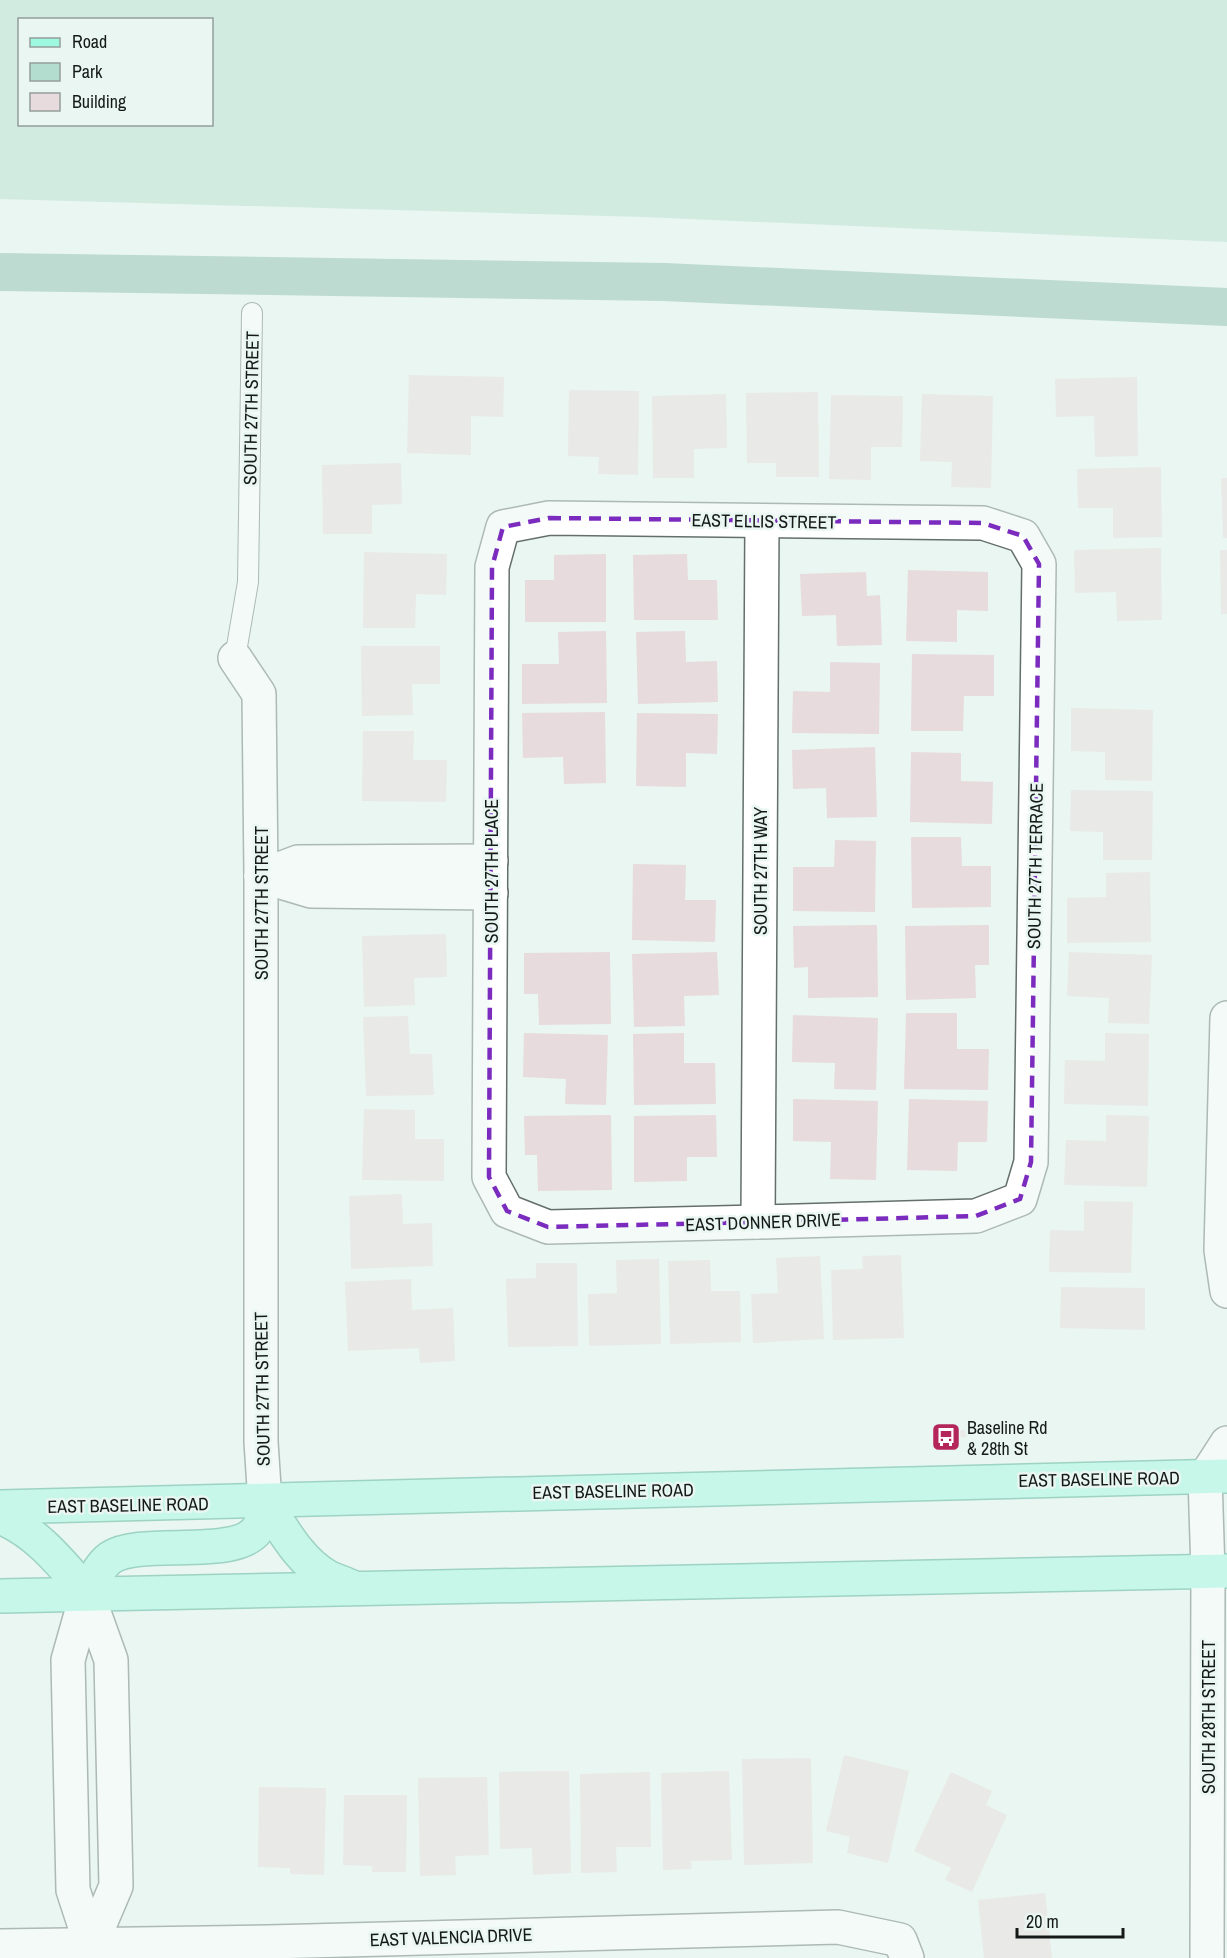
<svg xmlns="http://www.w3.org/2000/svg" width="1227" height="1958" font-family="'Archivo Narrow',sans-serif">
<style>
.green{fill:#b3decf;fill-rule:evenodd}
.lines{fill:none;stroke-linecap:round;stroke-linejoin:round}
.canal{stroke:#88baa9;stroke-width:38}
.building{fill:#e8dbdd}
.lane-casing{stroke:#646f6b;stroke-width:22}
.street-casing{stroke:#646f6b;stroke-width:36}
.primary-casing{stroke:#42a88c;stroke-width:36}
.lane{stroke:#fff;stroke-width:20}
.street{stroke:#fff;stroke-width:33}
.primary{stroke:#9df9df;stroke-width:33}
.marked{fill:none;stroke:#7b2cbf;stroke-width:4.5;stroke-dasharray:12 8;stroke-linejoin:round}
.labels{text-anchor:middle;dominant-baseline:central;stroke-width:5;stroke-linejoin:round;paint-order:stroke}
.street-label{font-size:18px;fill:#151a18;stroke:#e9f6f1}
.poi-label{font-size:18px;fill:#151a18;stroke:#e9f6f1;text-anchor:start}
</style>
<rect width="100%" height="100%" fill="#e9f6f1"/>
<!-- green -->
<path class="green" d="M 0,0 L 1227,0 L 1227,242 L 644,217 L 0,199 ZM 20,20 L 212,20 L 212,124 L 20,124 Z"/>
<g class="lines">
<!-- canal -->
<path class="canal" d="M 0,272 L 664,282 L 1227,307"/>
</g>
<!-- building -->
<g class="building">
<path d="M 409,375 L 504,377 L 503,417 L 471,416 L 471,455 L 407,453 Z"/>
<path d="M 1137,377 L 1138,456 L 1095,457 L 1094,416 L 1056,417 L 1055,379 Z"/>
<path d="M 569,390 L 639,391 L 638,475 L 598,474 L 599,457 L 568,456 Z"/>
<path d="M 818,392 L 819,477 L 776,477 L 776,463 L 747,463 L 746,393 Z"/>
<path d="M 726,394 L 727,448 L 694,449 L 694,478 L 653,478 L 652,396 Z"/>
<path d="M 922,394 L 993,396 L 991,488 L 951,487 L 952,462 L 920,461 Z"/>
<path d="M 831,395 L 903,396 L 902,447 L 871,447 L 871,480 L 829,479 Z"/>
<path d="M 401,463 L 402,504 L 372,505 L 372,534 L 323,534 L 322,465 Z"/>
<path d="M 1161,467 L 1162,537 L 1113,538 L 1113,508 L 1078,508 L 1077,469 Z"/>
<path d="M 1221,478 L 1227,478 L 1227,538 L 1223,538 Z"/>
<path d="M 1161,548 L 1162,620 L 1117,621 L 1116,592 L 1075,593 L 1074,550 Z"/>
<path d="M 1220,550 L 1227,550 L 1227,614 L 1221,614 Z"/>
<path d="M 364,552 L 447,554 L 446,595 L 416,594 L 415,628 L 363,628 Z"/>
<path d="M 606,554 L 606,622 L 525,622 L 525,580 L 554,580 L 554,555 Z"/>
<path d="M 687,554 L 688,580 L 717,580 L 718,620 L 634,620 L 633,555 Z"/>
<path d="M 908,570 L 988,572 L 988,611 L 957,610 L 957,642 L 906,641 Z"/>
<path d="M 866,572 L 867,596 L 880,595 L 882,645 L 837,646 L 836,615 L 802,616 L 800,574 Z"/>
<path d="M 606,631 L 607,703 L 522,704 L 522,664 L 559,664 L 558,632 Z"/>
<path d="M 685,631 L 686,662 L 717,661 L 718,702 L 638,704 L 636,632 Z"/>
<path d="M 361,646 L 440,646 L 440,684 L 412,684 L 413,715 L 362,716 Z"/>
<path d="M 912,654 L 994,655 L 994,696 L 964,696 L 963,731 L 911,731 Z"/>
<path d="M 830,662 L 880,663 L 879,734 L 792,733 L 793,691 L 830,692 Z"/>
<path d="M 1071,708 L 1153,710 L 1152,781 L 1105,780 L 1105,752 L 1071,751 Z"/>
<path d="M 605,712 L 606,783 L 564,784 L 563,757 L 523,758 L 522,713 Z"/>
<path d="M 637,713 L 718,714 L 717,754 L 686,753 L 686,787 L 636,786 Z"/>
<path d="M 363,731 L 414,731 L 413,760 L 447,760 L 446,802 L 362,801 Z"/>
<path d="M 875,747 L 877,817 L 827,818 L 826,788 L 793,789 L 792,750 Z"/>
<path d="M 911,752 L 961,753 L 961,781 L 993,782 L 992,824 L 910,822 Z"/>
<path d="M 1071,790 L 1153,791 L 1152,860 L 1103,860 L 1103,832 L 1070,831 Z"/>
<path d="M 911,837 L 961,837 L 962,866 L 991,866 L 991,907 L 912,908 Z"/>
<path d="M 835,840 L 876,841 L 875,912 L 793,911 L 793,867 L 834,867 Z"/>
<path d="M 633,864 L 686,865 L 685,900 L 716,900 L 715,942 L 632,940 Z"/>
<path d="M 1150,872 L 1151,942 L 1067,943 L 1067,898 L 1106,897 L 1106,873 Z"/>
<path d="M 877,925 L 878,997 L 808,998 L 808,967 L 794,968 L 793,926 Z"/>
<path d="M 989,925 L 989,965 L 975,965 L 976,998 L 906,1000 L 905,926 Z"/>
<path d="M 446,934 L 447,977 L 414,978 L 415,1005 L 364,1007 L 362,936 Z"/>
<path d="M 610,952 L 611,1024 L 539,1025 L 538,994 L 524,994 L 524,953 Z"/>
<path d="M 717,952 L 719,995 L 684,996 L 685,1026 L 634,1027 L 632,954 Z"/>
<path d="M 1069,952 L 1152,955 L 1149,1024 L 1108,1023 L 1109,998 L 1067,996 Z"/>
<path d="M 906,1013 L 957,1013 L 957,1049 L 989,1049 L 988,1090 L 904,1089 Z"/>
<path d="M 793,1015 L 878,1018 L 876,1090 L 834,1089 L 835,1063 L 792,1062 Z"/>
<path d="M 408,1016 L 410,1054 L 432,1054 L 434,1095 L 366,1096 L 363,1017 Z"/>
<path d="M 524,1033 L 608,1035 L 606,1105 L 565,1104 L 566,1079 L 523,1077 Z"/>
<path d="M 684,1033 L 684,1063 L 715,1063 L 716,1104 L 634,1105 L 633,1034 Z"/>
<path d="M 1105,1033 L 1149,1034 L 1148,1106 L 1064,1104 L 1065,1060 L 1105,1061 Z"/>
<path d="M 793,1099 L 878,1101 L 876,1180 L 830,1179 L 831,1142 L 793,1141 Z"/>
<path d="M 909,1099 L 988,1101 L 987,1142 L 958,1142 L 957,1171 L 907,1170 Z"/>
<path d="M 364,1109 L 415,1110 L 415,1139 L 444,1139 L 444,1181 L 362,1180 Z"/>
<path d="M 611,1115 L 612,1190 L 538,1191 L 537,1155 L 525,1155 L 524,1116 Z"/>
<path d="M 716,1115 L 717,1157 L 687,1157 L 687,1181 L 634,1182 L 634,1116 Z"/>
<path d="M 1106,1115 L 1149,1116 L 1147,1187 L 1064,1185 L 1066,1140 L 1106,1141 Z"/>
<path d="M 402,1194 L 403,1224 L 432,1223 L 433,1266 L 351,1269 L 349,1196 Z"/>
<path d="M 1084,1201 L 1133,1202 L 1131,1273 L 1049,1272 L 1050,1230 L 1084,1231 Z"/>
<path d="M 901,1255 L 904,1338 L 833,1340 L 831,1270 L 863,1269 L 862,1256 Z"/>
<path d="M 820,1256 L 824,1339 L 753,1343 L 751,1294 L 778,1293 L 776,1258 Z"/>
<path d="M 659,1259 L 661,1344 L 589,1346 L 588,1294 L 617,1293 L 616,1260 Z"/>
<path d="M 710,1260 L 711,1291 L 740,1291 L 741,1342 L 670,1344 L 668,1261 Z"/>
<path d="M 536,1263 L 577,1263 L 578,1346 L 508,1347 L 506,1279 L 536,1278 Z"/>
<path d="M 411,1279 L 412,1310 L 453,1308 L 455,1361 L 420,1363 L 419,1348 L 348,1351 L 345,1282 Z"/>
<path d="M 1061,1287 L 1145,1288 L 1145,1330 L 1060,1328 Z"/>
<path d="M 964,1430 L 967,1437 L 940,1439 L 934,1431 Z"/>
<path d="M 844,1755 L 909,1771 L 888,1863 L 847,1853 L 850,1837 L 826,1831 Z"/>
<path d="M 811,1758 L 813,1863 L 744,1865 L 742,1759 Z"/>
<path d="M 569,1771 L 571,1873 L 533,1875 L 532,1848 L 500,1849 L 499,1772 Z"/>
<path d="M 729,1771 L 732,1860 L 691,1861 L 692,1869 L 663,1870 L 661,1773 Z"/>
<path d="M 650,1772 L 651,1847 L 616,1847 L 617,1872 L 581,1873 L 580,1774 Z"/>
<path d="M 951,1772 L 992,1791 L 986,1805 L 1007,1815 L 972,1892 L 945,1880 L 951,1868 L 914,1851 Z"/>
<path d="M 487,1777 L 489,1855 L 455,1856 L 456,1875 L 420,1876 L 418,1778 Z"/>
<path d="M 259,1787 L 326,1788 L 324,1875 L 290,1874 L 290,1868 L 258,1867 Z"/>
<path d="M 344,1795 L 407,1795 L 406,1872 L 372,1872 L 372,1866 L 343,1865 Z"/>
<path d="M 1045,1893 L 1052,1958 L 984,1958 L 978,1900 Z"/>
</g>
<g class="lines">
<!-- lane casing -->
<g class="lane-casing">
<path id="lane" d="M 235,658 L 248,582 L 252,313"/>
</g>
<!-- street casing -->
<g class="street-casing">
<g id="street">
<path d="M 549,518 L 983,523 L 1023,536 L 1039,564 L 1031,1162 L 1020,1199 L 976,1216 L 758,1222 L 548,1227 L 507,1211 L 489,1177 L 492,567 L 503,527 Z"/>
<path d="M 235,658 L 259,694 L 261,876 L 261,1442 L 265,1502"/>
<path d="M 261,876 L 311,891 L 491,893"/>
<path d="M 261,876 L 298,862 L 491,861"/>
<path d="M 1227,1018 L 1221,1250 L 1227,1291"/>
<path d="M 758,1222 L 762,521"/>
<path d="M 87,1593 L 68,1660 L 73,1890 L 91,1945 L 92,1958"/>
<path d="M 87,1593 L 111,1660 L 116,1886 L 91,1945"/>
<path d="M 0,1946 L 269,1942 L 838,1927 L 900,1940 L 907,1958"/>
<path d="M 1207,1958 L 1208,1572 L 1205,1477 L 1227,1443"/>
</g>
</g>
<!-- primary casing -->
<g class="primary-casing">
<g id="primary">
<path d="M 265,1502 C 282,1528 300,1562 328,1577 C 336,1581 346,1584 354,1588"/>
<path d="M 0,1507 L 1227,1476"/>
<path d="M 0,1517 C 37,1532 61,1563 87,1593"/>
<path d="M 87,1593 C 93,1582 99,1566 110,1558 C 143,1536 243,1563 260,1525 C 263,1518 263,1509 265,1502"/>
<path d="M 0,1596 L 1227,1571"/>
</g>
</g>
<!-- lane -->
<use href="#lane" class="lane"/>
<!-- street -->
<use href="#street" class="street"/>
<!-- primary -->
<use href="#primary" class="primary"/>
</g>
<!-- marked area -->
<path d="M0 0H1227V1958H0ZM 549,518 L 983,523 L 1023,536 L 1039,564 L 1031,1162 L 1020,1199 L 976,1216 L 758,1222 L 548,1227 L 507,1211 L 489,1177 L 492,567 L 503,527 Z" fill="#e9f6f1" fill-opacity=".55" fill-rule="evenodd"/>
<path class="marked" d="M 549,518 L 983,523 L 1023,536 L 1039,564 L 1031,1162 L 1020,1199 L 976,1216 L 758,1222 L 548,1227 L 507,1211 L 489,1177 L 492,567 L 503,527 Z"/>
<!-- icons -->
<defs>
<g id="bus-square" transform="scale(1.5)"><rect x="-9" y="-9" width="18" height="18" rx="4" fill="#b42659" stroke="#e9f6f1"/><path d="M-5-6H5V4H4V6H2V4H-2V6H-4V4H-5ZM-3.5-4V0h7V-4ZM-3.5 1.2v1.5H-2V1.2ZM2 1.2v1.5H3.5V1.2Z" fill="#fff"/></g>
</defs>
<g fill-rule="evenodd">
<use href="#bus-square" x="946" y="1437"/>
</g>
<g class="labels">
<!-- street labels -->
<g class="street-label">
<text transform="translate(251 408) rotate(-89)">SOUTH 27TH STREET</text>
<text transform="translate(764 521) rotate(1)">EAST ELLIS STREET</text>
<text transform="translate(1035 866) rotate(-89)">SOUTH 27TH TERRACE</text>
<text transform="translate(491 871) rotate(-90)">SOUTH 27TH PLACE</text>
<text transform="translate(760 871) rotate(-90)">SOUTH 27TH WAY</text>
<text transform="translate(261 903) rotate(-90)">SOUTH 27TH STREET</text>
<text transform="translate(763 1222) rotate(-2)">EAST DONNER DRIVE</text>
<text transform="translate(262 1389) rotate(-91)">SOUTH 27TH STREET</text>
<text transform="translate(1099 1479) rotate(-1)">EAST BASELINE ROAD</text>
<text transform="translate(613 1491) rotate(-1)">EAST BASELINE ROAD</text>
<text transform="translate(128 1505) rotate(-1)">EAST BASELINE ROAD</text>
<text transform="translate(1208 1717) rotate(-90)">SOUTH 28TH STREET</text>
<text transform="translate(451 1937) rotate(-2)">EAST VALENCIA DRIVE</text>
</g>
<!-- poi labels -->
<g class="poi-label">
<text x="967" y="1427">Baseline Rd<tspan x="967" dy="21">&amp; 28th St</tspan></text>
</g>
</g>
<!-- legend -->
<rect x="18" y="18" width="195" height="108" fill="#e9f6f1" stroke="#949e9a" stroke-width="1.5"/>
<rect x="30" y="38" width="30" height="9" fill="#9df9df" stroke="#949e9a" stroke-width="1.5"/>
<text x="72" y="48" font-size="18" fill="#151a18">Road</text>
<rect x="30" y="63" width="30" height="18" fill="#b3decf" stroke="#949e9a" stroke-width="1.5"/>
<text x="72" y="78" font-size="18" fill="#151a18">Park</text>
<rect x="30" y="93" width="30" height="18" fill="#e8dbdd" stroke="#949e9a" stroke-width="1.5"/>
<text x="72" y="108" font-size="18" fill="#151a18">Building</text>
<!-- scale -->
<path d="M1017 1928v9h106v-9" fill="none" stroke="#151a18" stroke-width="3"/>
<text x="1026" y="1928" font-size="18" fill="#151a18" stroke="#e9f6f1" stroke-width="4.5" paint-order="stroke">20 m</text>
</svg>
